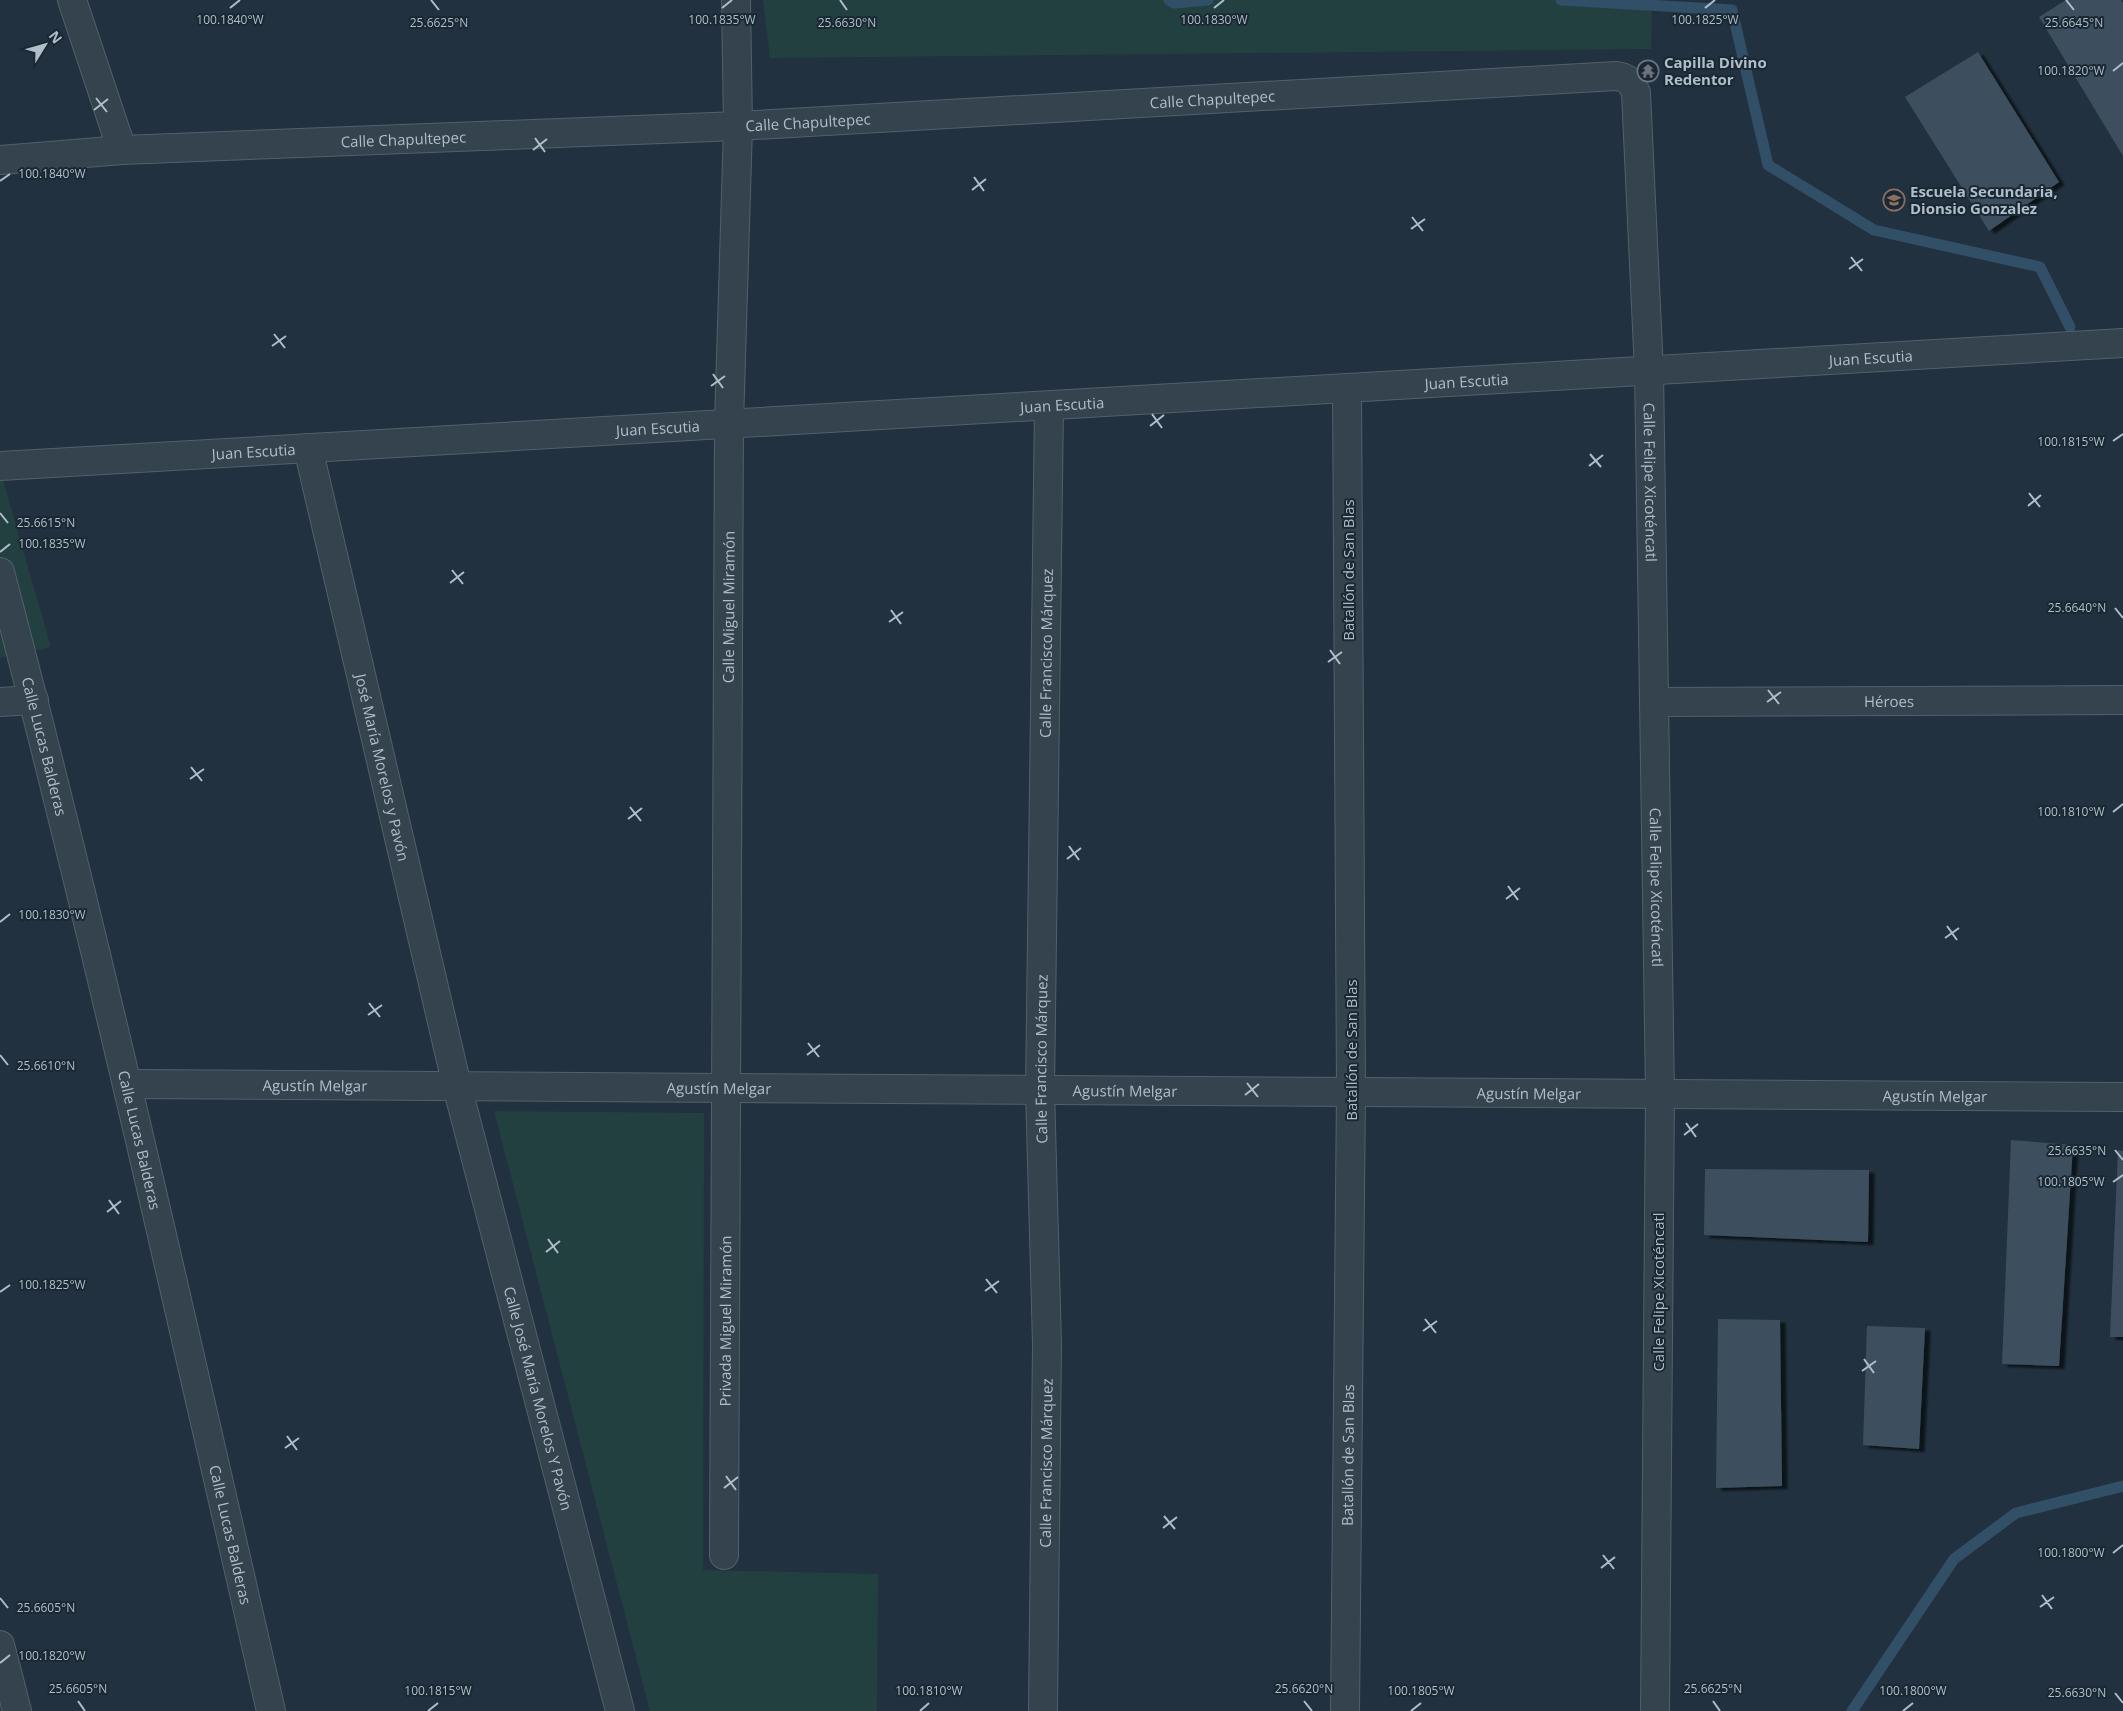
<svg xmlns="http://www.w3.org/2000/svg" width="2123" height="1711" font-family="'Open Sans',sans-serif">
<style>
.green{fill:#234040}
.lines{fill:none;stroke-linecap:round;stroke-linejoin:round}
.stream{stroke:#324f68;stroke-width:11}
.building{fill:#3c505e;filter:url(#shadow)}
.minor-casing{stroke:#53606c;stroke-width:30}
.minor{stroke:#35434f;stroke-width:28}
.ticks{fill:none;stroke:#b0bdca;stroke-width:2}
.labels{text-anchor:middle;dominant-baseline:central;stroke-width:4;stroke-linejoin:round;paint-order:stroke}
.poi-label{font-size:15px;font-weight:bold;fill:#b0bdca;stroke:#1a2833;text-anchor:start}
.street-label{font-size:15px;fill:#b0bdca;stroke:#1a2833}
.ticks-label{font-size:12px;text-anchor:middle;fill:#b0bdca;stroke:#1a2833;stroke-width:4;stroke-linejoin:round;paint-order:stroke}
</style>
<defs>
<filter id="shadow"><feDropShadow dx="5.5" dy="3" stdDeviation="1" flood-color="#0009"/></filter>
</defs>
<rect width="100%" height="100%" fill="#21313f"/>
<!-- green -->
<g class="green">
<path d="M 763,0 L 1652,0 L 1651,49 L 770,58 Z"/>
<path d="M 0,470 L 51,647 L 0,658 Z"/>
<path d="M 494,1111 L 704,1113 L 703,1570 L 878,1574 L 877,1711 L 650,1711 Z"/>
</g>
<g class="lines">
<!-- stream -->
<g class="stream">
<path d="M 1169,0 L 1174,3 L 1208,0"/>
<path d="M 1561,0 L 1732,10 L 1768,165 L 1874,230 L 2040,267 L 2070,327"/>
<path d="M 1852,1711 L 1954,1559 L 2016,1513 L 2123,1486"/>
</g>
</g>
<!-- building -->
<g class="building">
<path d="M 2066,0 L 2121,0 L 2123,3 L 2123,156 L 2039,17 Z"/>
<path d="M 1978,52 L 2059,182 L 1989,231 L 1905,97 Z"/>
<path d="M 2011,1140 L 2073,1145 L 2059,1366 L 2002,1364 Z"/>
<path d="M 2118,1150 L 2123,1151 L 2123,1337 L 2110,1337 Z"/>
<path d="M 1705,1169 L 1869,1170 L 1868,1242 L 1704,1235 Z"/>
<path d="M 1718,1319 L 1780,1320 L 1782,1486 L 1716,1488 Z"/>
<path d="M 1867,1326 L 1925,1328 L 1919,1449 L 1863,1445 Z"/>
</g>
<g class="lines">
<!-- minor casing -->
<g class="minor-casing">
<g id="minor">
<path d="M 72,0 L 122,150"/>
<path id="s1" d="M 0,160 L 122,150 L 738,126 L 1616,76 C 1627,77 1632,82 1636,93 L 1649,371 L 1660,1094 L 1655,1711"/>
<path id="s2" d="M 308,448 L 457,1086 L 620,1711"/>
<path id="s3" d="M 0,466 L 2123,343"/>
<path id="s4" d="M 0,572 C 99,949 184,1331 271,1711"/>
<path d="M 0,702 L 34,700"/>
<path id="s5" d="M 1654,702 L 2123,700"/>
<path id="s6" d="M 127,1084 L 2123,1097"/>
<path id="s7" d="M 724,1555 L 729,424 L 738,126 L 736,0"/>
<path d="M 0,1645 L 17,1711"/>
<path id="s8" d="M 1043,1711 L 1047,1344 L 1040,1090 L 1049,406"/>
<path id="s9" d="M 1345,1711 L 1351,1092 L 1347,388"/>
</g>
</g>
<!-- minor -->
<use href="#minor" class="minor"/>
</g>
<!-- ticks -->
<path class="ticks" d="M 431,0 L 439,10M 840,0 L 847,10M 2066,0 L 2074,10M 230,8 L 240,0M 722,8 L 732,0M 1214,8 L 1224,0M 1705,8 L 1715,0M 2113,71 L 2123,63M 96,98 L 107,112M 94,110 L 108,99M 535,138 L 545,152M 533,150 L 547,139M 974,177 L 984,191M 0,181 L 10,174M 972,190 L 986,179M 1412,217 L 1423,231M 1411,229 L 1425,219M 1851,257 L 1862,271M 1849,269 L 1863,259M 274,334 L 285,348M 272,346 L 286,336M 713,374 L 723,388M 711,386 L 725,376M 1152,414 L 1162,428M 1150,426 L 1164,415M 2113,441 L 2123,434M 1590,454 L 1601,467M 1589,466 L 1603,455M 2029,493 L 2040,507M 2028,506 L 2041,495M 0,513 L 8,523M 0,552 L 10,544M 452,570 L 463,584M 450,583 L 464,572M 2115,608 L 2123,618M 891,610 L 901,624M 889,622 L 903,612M 1330,650 L 1340,664M 1328,662 L 1342,652M 1768,690 L 1779,704M 1767,702 L 1781,692M 191,767 L 202,781M 190,779 L 204,769M 630,807 L 641,821M 2113,812 L 2123,804M 628,819 L 642,808M 1069,846 L 1079,860M 1067,859 L 1081,848M 1508,886 L 1518,900M 1506,899 L 1520,888M 0,922 L 10,914M 1947,926 L 1957,940M 1945,938 L 1959,928M 369,1003 L 380,1017M 368,1015 L 382,1005M 808,1043 L 819,1057M 0,1055 L 8,1065M 807,1055 L 820,1045M 1247,1083 L 1258,1097M 1245,1095 L 1259,1084M 1686,1123 L 1696,1137M 1684,1135 L 1698,1124M 2115,1150 L 2123,1160M 2113,1182 L 2123,1175M 109,1200 L 119,1214M 107,1212 L 121,1201M 548,1239 L 558,1253M 546,1252 L 560,1241M 986,1279 L 997,1293M 985,1291 L 999,1281M 0,1292 L 10,1285M 1425,1319 L 1436,1333M 1423,1331 L 1437,1321M 1864,1359 L 1874,1373M 1862,1371 L 1876,1361M 287,1436 L 297,1450M 285,1448 L 299,1438M 726,1476 L 736,1490M 724,1488 L 738,1477M 1164,1516 L 1175,1529M 1163,1528 L 1177,1517M 2113,1553 L 2123,1545M 1603,1555 L 1614,1569M 1601,1568 L 1615,1557M 2042,1595 L 2052,1609M 0,1598 L 8,1608M 2040,1607 L 2054,1597M 0,1663 L 10,1655M 2115,1693 L 2123,1703M 78,1701 L 85,1711M 1304,1701 L 1312,1711M 1713,1701 L 1720,1711M 428,1711 L 438,1703M 920,1711 L 929,1703M 1411,1711 L 1421,1703M 1903,1711 L 1913,1703"/>
<!-- icons -->
<defs>
<g id="temple-ring" transform="scale(1.125)"><circle r="9.5" fill="#1a2833" stroke="#6b7280" stroke-width="1.5"/><path d="M0-6L5-2H3V0L6.5 2.5H4V6H1.5V3h-3V6H-4V2.5H-6.5L-3 0V-2H-5Z" fill="#6b7280"/></g>
<g id="school-ring" transform="scale(1.125)"><circle r="9.5" fill="#1a2833" stroke="#8d6e63" stroke-width="1.5"/><path d="M0-5L7-2L0 1L-7-2ZM-4 1L0 2.5L4 1V4Q0 6-4 4Z" fill="#8d6e63"/></g>
</defs>
<g fill-rule="evenodd">
<use href="#temple-ring" x="1648" y="71"/>
<use href="#school-ring" x="1894" y="200"/>
</g>
<g class="labels">
<!-- poi labels -->
<g class="poi-label">
<text x="1664" y="62">Capilla Divino<tspan x="1664" dy="17">Redentor</tspan></text>
<text x="1910" y="191">Escuela Secundaria,<tspan x="1910" dy="17">Dionsio Gonzalez</tspan></text>
</g>
<!-- street labels -->
<g class="street-label">
<text stroke="none"><textPath href="#s1" startOffset="1214">Calle Chapultepec</textPath></text>
<text stroke="none"><textPath href="#s1" startOffset="809">Calle Chapultepec</textPath></text>
<text stroke="none"><textPath href="#s1" startOffset="404">Calle Chapultepec</textPath></text>
<text stroke="none"><textPath href="#s3" startOffset="1874">Juan Escutia</textPath></text>
<text stroke="none"><textPath href="#s3" startOffset="1469">Juan Escutia</textPath></text>
<text stroke="none"><textPath href="#s3" startOffset="1064">Juan Escutia</textPath></text>
<text stroke="none"><textPath href="#s3" startOffset="659">Juan Escutia</textPath></text>
<text stroke="none"><textPath href="#s3" startOffset="254">Juan Escutia</textPath></text>
<text stroke="none"><textPath href="#s1" startOffset="2036">Calle Felipe Xicoténcatl</textPath></text>
<text transform="translate(1348 570) rotate(-90)">Batallón de San Blas</text>
<text stroke="none"><textPath href="#s7" startOffset="948">Calle Miguel Miramón</textPath></text>
<text stroke="none"><textPath href="#s8" startOffset="1058">Calle Francisco Márquez</textPath></text>
<text stroke="none"><textPath href="#s5" startOffset="235">Héroes</textPath></text>
<text stroke="none"><textPath href="#s4" startOffset="180">Calle Lucas Balderas</textPath></text>
<text stroke="none"><textPath href="#s2" startOffset="328">José María Morelos y Pavón</textPath></text>
<text stroke="none"><textPath href="#s1" startOffset="2441">Calle Felipe Xicoténcatl</textPath></text>
<text transform="translate(1351 1050) rotate(-90)">Batallón de San Blas</text>
<text stroke="none"><textPath href="#s8" startOffset="652">Calle Francisco Márquez</textPath></text>
<text stroke="none"><textPath href="#s6" startOffset="188">Agustín Melgar</textPath></text>
<text stroke="none"><textPath href="#s6" startOffset="592">Agustín Melgar</textPath></text>
<text stroke="none"><textPath href="#s6" startOffset="998">Agustín Melgar</textPath></text>
<text stroke="none"><textPath href="#s6" startOffset="1402">Agustín Melgar</textPath></text>
<text stroke="none"><textPath href="#s6" startOffset="1808">Agustín Melgar</textPath></text>
<text stroke="none"><textPath href="#s4" startOffset="585">Calle Lucas Balderas</textPath></text>
<text transform="translate(1658 1292) rotate(-90)">Calle Felipe Xicoténcatl</text>
<text stroke="none"><textPath href="#s7" startOffset="234">Privada Miguel Miramón</textPath></text>
<text stroke="none"><textPath href="#s2" startOffset="978">Calle José María Morelos Y Pavón</textPath></text>
<text stroke="none"><textPath href="#s9" startOffset="256">Batallón de San Blas</textPath></text>
<text stroke="none"><textPath href="#s8" startOffset="248">Calle Francisco Márquez</textPath></text>
<text stroke="none"><textPath href="#s4" startOffset="990">Calle Lucas Balderas</textPath></text>
</g>
</g>
<g class="ticks-label">
<text x="230" y="24">100.1840°W</text>
<text x="722" y="24">100.1835°W</text>
<text x="1214" y="24">100.1830°W</text>
<text x="1705" y="24">100.1825°W</text>
<text x="2074" y="27">25.6645°N</text>
<text x="439" y="27">25.6625°N</text>
<text x="847" y="27">25.6630°N</text>
<text x="2071" y="75">100.1820°W</text>
<text x="52" y="178">100.1840°W</text>
<text x="2071" y="446">100.1815°W</text>
<text x="46" y="527">25.6615°N</text>
<text x="52" y="548">100.1835°W</text>
<text x="2077" y="612">25.6640°N</text>
<text x="2071" y="816">100.1810°W</text>
<text x="52" y="919">100.1830°W</text>
<text x="46" y="1070">25.6610°N</text>
<text x="2077" y="1155">25.6635°N</text>
<text x="2071" y="1186">100.1805°W</text>
<text x="52" y="1289">100.1825°W</text>
<text x="2071" y="1557">100.1800°W</text>
<text x="46" y="1612">25.6605°N</text>
<text x="52" y="1660">100.1820°W</text>
<text x="78" y="1693">25.6605°N</text>
<text x="1304" y="1693">25.6620°N</text>
<text x="1713" y="1693">25.6625°N</text>
<text x="438" y="1695">100.1815°W</text>
<text x="929" y="1695">100.1810°W</text>
<text x="1421" y="1695">100.1805°W</text>
<text x="1913" y="1695">100.1800°W</text>
<text x="2077" y="1697">25.6630°N</text>
</g>
<!-- north arrow -->
<g transform="translate(45 45) rotate(53)" stroke="#1a2833" stroke-width="4" paint-order="stroke">
<path d="M0-4L9 19L0 12L-9 19Z" fill="#b0bdca"/>
<text y="-8" font-size="14" font-weight="bold" text-anchor="middle" fill="#b0bdca">N</text>
</g>
</svg>
